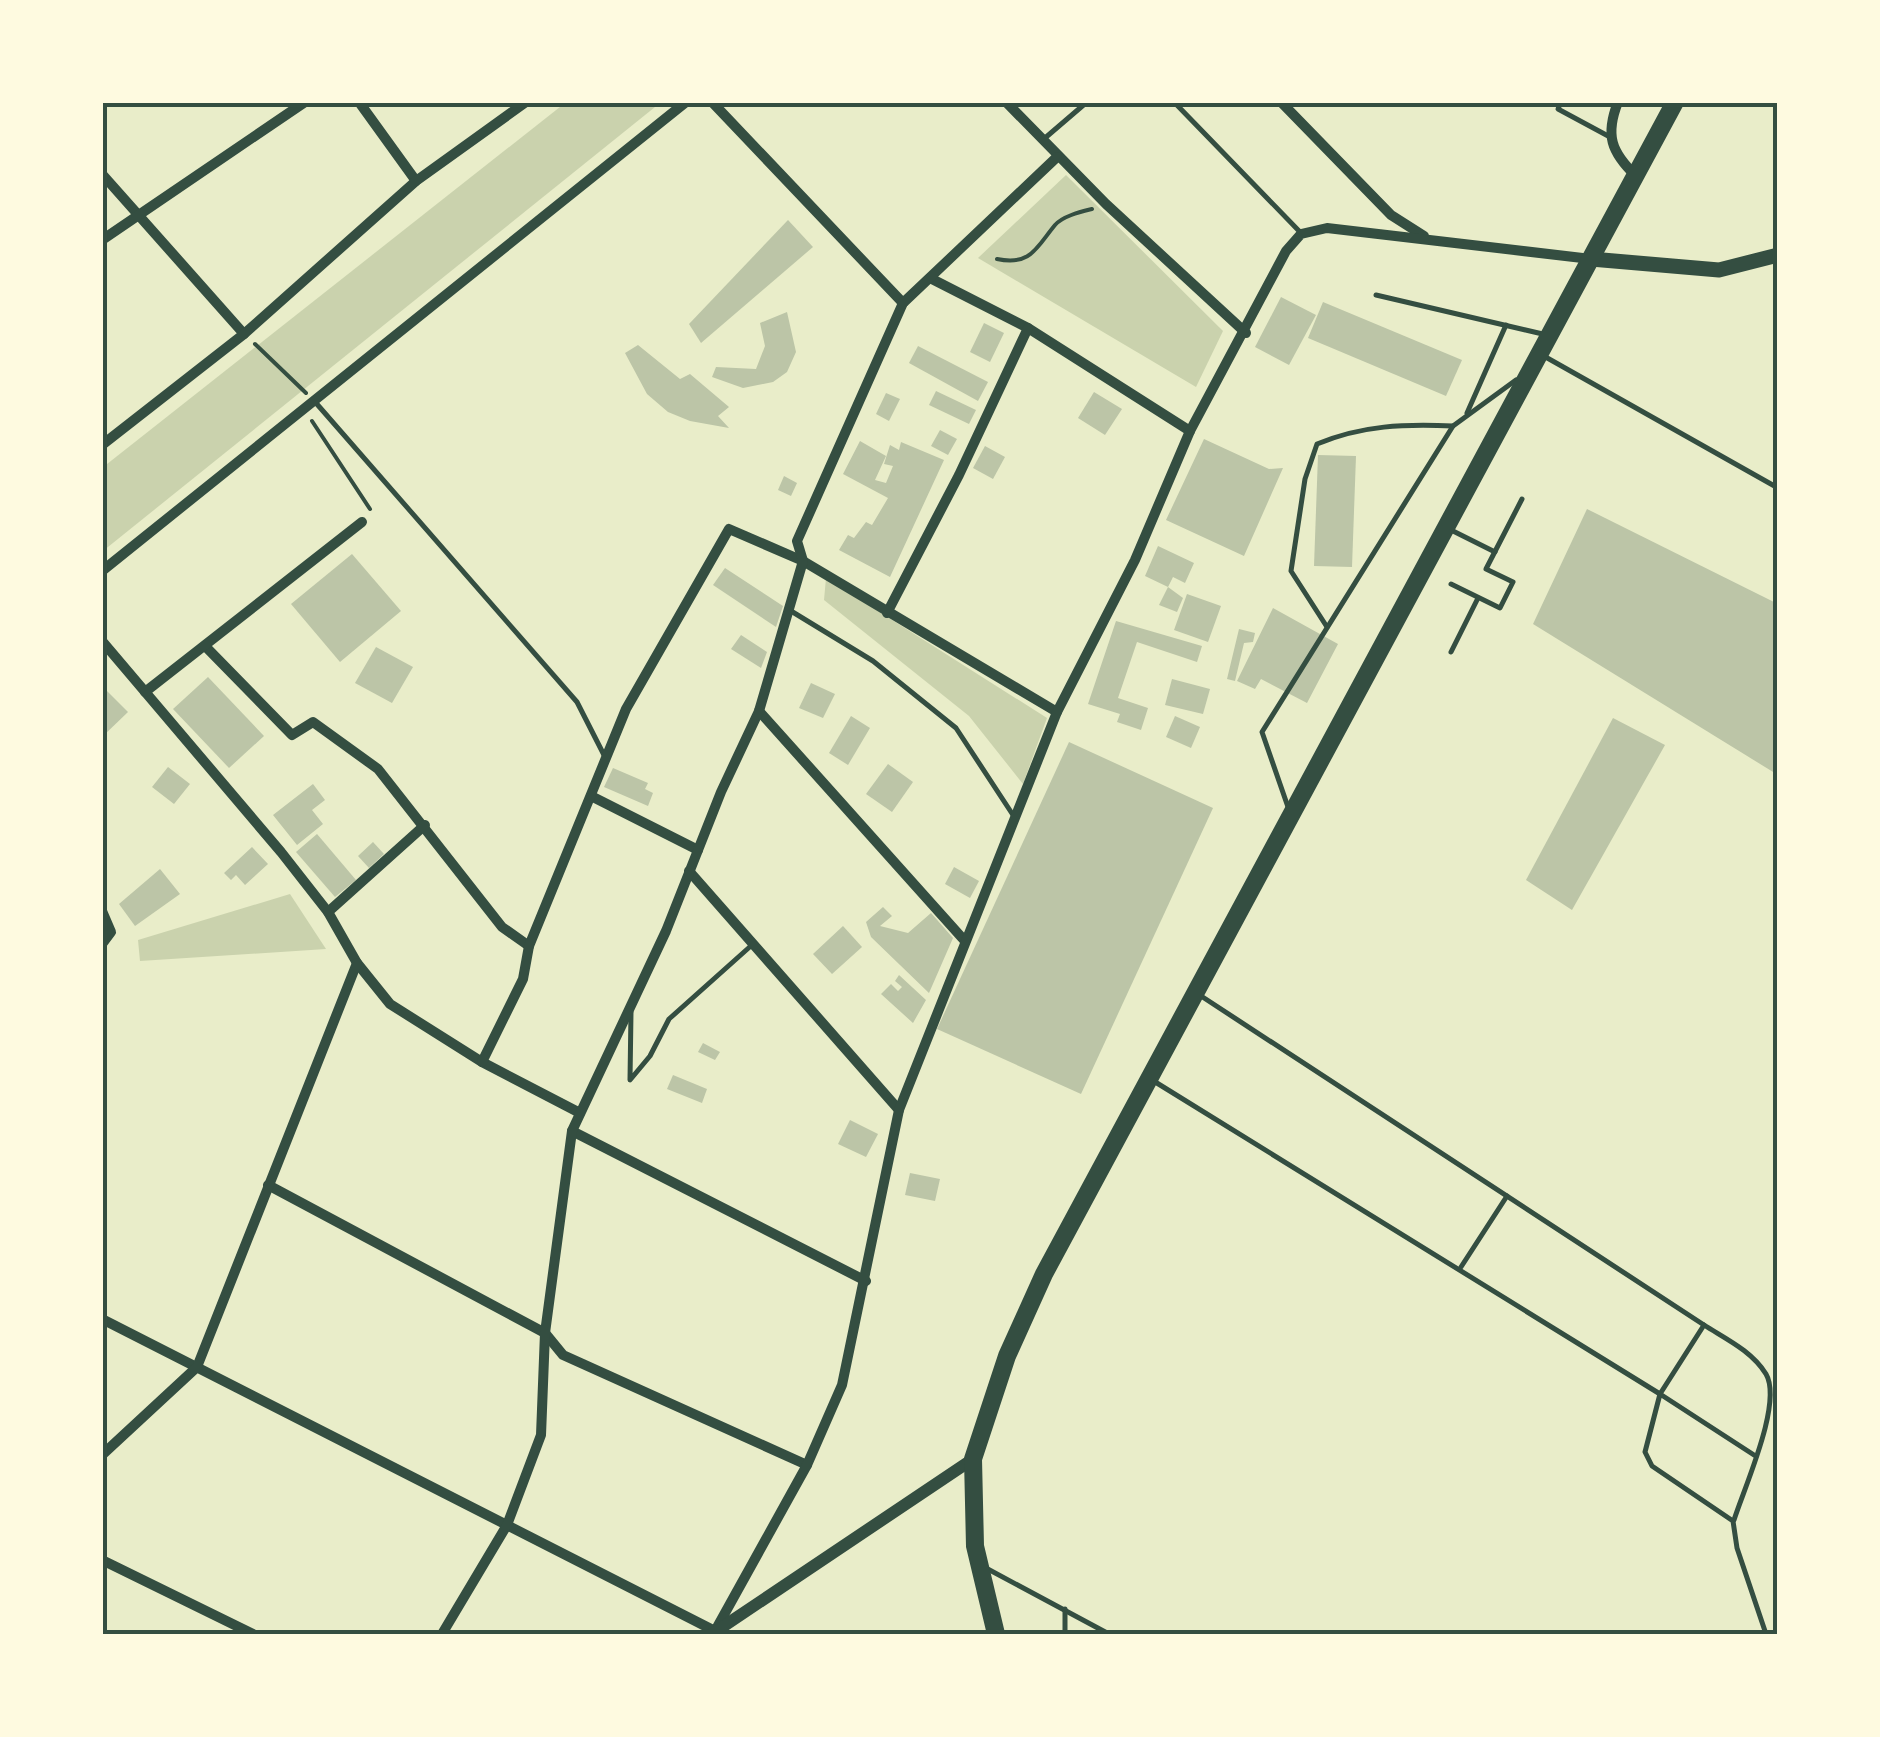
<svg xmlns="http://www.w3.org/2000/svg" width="1880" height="1737" font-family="'Public Sans',sans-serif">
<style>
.green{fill:#cad2ad}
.building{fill:#bcc5a7}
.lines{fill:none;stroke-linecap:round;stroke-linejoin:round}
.path{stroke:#344e41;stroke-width:4}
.service{stroke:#344e41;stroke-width:5}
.minor{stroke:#344e41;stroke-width:10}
.tertiary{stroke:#344e41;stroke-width:12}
.secondary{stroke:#344e41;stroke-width:15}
.trunk{stroke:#344e41;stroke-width:18}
.neatline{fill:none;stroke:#344e41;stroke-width:4}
</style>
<rect width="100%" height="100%" fill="#e9edc9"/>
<!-- green -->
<g class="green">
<path d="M 565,103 L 660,103 L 103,551 L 102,468 Z"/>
<path d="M 1066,175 L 1223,331 L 1196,387 L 978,258 Z"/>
<path d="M 826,578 L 1047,718 L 1023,784 L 969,716 L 824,600 Z"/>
<path d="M 290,894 L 326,949 L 140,961 L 138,940 Z"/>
</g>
<!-- building -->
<g class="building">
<path d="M 788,220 L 813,247 L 701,343 L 689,324 Z"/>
<path d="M 1281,297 L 1316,315 L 1289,365 L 1255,347 Z"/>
<path d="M 1323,302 L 1462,360 L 1446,396 L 1308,338 Z"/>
<path d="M 787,312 L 796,352 L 787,372 L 773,382 L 743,388 L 712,377 L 716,367 L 756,369 L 765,346 L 760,323 Z"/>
<path d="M 984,323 L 1004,333 L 990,362 L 970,352 Z"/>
<path d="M 638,345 L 680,379 L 690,374 L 729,407 L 718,416 L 729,428 L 690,421 L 668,412 L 647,394 L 625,353 Z"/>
<path d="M 918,346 L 988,382 L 978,401 L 909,363 Z"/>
<path d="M 936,391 L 976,410 L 969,424 L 929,405 Z"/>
<path d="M 1094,392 L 1122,409 L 1105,435 L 1078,418 Z"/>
<path d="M 886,393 L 900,399 L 889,421 L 876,414 Z"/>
<path d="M 940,430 L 957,439 L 948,455 L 931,446 Z"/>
<path d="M 1204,439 L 1269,469 L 1283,468 L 1244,556 L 1166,520 Z"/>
<path d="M 860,441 L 886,456 L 875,480 L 886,483 L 893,466 L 884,464 L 890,445 L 899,450 L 901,442 L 944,460 L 890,577 L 839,550 L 848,535 L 854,538 L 866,522 L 872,525 L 888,498 L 843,474 Z"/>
<path d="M 985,446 L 1005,457 L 993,479 L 973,468 Z"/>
<path d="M 1318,455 L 1356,456 L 1352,567 L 1314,566 Z"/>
<path d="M 784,476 L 797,483 L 791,496 L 778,490 Z"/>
<path d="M 1587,509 L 1778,604 L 1778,775 L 1533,624 Z"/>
<path d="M 1158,546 L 1194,563 L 1185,583 L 1173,577 L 1168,587 L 1145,576 Z"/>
<path d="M 352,554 L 401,611 L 340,662 L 291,604 Z"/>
<path d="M 725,568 L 783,606 L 776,627 L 713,585 Z"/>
<path d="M 1168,587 L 1183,598 L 1177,612 L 1159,605 Z"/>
<path d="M 1187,594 L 1221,606 L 1208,642 L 1174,630 Z"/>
<path d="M 1273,608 L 1338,644 L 1307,703 L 1261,679 L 1255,689 L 1237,681 Z"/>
<path d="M 1116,621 L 1202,646 L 1197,662 L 1137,642 L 1118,698 L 1148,708 L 1141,730 L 1117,722 L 1120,714 L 1088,704 Z"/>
<path d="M 1239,629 L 1255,633 L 1253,642 L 1244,643 L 1235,681 L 1227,679 Z"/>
<path d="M 741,635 L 767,652 L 761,668 L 731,649 Z"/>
<path d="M 376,647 L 413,667 L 392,703 L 355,683 Z"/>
<path d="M 208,677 L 264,736 L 229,768 L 173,709 Z"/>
<path d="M 1172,679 L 1210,689 L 1203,714 L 1165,705 Z"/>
<path d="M 811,683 L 835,694 L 823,718 L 799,708 Z"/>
<path d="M 102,686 L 128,712 L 102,737 Z"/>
<path d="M 851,716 L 870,728 L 848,765 L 829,753 Z"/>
<path d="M 1175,716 L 1200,727 L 1191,748 L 1166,737 Z"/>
<path d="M 1613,718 L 1665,745 L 1572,910 L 1526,880 Z"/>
<path d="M 1069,742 L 1213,808 L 1081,1094 L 937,1029 Z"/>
<path d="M 888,764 L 913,782 L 892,812 L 866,794 Z"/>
<path d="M 168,767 L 190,784 L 174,804 L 152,787 Z"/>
<path d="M 613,768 L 648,783 L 645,789 L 653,793 L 648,806 L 604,787 Z"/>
<path d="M 313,784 L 325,800 L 312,810 L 323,824 L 297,845 L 273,815 Z"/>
<path d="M 317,834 L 356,880 L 335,897 L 296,852 Z"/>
<path d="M 373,842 L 384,854 L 369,868 L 358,856 Z"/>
<path d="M 252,847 L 268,864 L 245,885 L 236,875 L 231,880 L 224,873 Z"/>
<path d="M 954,867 L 979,881 L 970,898 L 945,884 Z"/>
<path d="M 160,869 L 180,894 L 135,926 L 119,904 Z"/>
<path d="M 883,907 L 892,916 L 880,926 L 908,933 L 931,913 L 953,938 L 929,993 L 871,937 L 866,922 Z"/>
<path d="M 843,926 L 862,947 L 832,974 L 813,954 Z"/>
<path d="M 899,975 L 926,1000 L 913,1023 L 881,994 L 891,984 L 898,991 L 902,987 L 895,981 Z"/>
<path d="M 703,1043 L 720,1052 L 715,1060 L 698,1052 Z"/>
<path d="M 673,1075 L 707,1089 L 702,1103 L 667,1089 Z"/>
<path d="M 850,1120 L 878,1134 L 866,1157 L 838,1144 Z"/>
<path d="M 910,1173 L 940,1179 L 935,1201 L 905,1195 Z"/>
</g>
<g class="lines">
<!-- path -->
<g class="path">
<path d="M 997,259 C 1031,266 1036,248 1055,225 C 1063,216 1080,212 1092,209"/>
<path d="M 255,344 L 306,393"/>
<path d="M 312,421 L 370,509"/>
</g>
<!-- service -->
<g class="service">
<path d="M 1174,102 L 1301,233"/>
<path d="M 1561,102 L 1558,109 L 1610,137"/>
<path d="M 1045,138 L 1087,102"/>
<path d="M 1376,295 L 1547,335"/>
<path d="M 1542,355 L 1778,488"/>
<path d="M 316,403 L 577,702 L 605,757"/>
<path d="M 1467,413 L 1506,325"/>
<path d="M 1449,529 L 1495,552"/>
<path d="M 1451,584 L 1500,608 L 1513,582 L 1486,569 L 1522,499"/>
<path d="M 791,611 L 873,661 L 956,728 L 1013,815"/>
<path d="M 1327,627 L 1291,571 L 1305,479 L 1317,444 C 1363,425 1404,424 1453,426"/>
<path d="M 1451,652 L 1478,598"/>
<path d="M 1288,807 L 1262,732 L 1453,426 L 1516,380"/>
<path d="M 631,1012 L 630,1080 L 650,1056 L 669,1019 L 753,944"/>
<path d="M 1152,1080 L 1660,1394 L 1704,1325 L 1198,994"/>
<path d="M 1461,1267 L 1507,1196"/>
<path d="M 1704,1325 C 1726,1339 1752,1351 1766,1374 C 1783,1403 1744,1488 1734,1520"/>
<path d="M 1754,1455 L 1660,1394 L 1645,1452 L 1652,1466 L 1733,1521 L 1737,1548 L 1766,1634"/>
<path d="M 984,1567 L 1109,1634"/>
<path d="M 1065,1609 L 1065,1634"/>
</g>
<!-- minor -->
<g class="minor">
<path d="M 359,102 L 416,181"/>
<path d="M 712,102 L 903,303"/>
<path d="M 1006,102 L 1106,204 L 1246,333"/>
<path d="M 1281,102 L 1391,215 L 1424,236"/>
<path d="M 1618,102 C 1605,135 1611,152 1636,176"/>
<path d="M 102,174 L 244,334"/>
<path d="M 102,240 L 305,102"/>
<path d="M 930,278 L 1028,328 L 1190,431"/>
<path d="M 102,445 L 244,334 L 416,181 L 526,102"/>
<path d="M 102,571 L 686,102"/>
<path d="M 887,613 L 959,475 L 1028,328"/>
<path d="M 102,641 L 281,852 L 328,912 L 357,963 L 390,1004 L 482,1062 L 580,1113"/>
<path d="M 205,646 L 292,735 L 313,722 L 378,769 L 502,927 L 529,946"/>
<path d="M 145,692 L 362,522"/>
<path d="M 759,711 L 964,940"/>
<path d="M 591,796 L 698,850"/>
<path d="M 689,871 L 899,1110"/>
<path d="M 102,911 L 111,932 L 102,944"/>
<path d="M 328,912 L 425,825"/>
<path d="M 482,1062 L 523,979 L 529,946 L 626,709 L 729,529 L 803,561 L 1057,712"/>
<path d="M 572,1131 L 866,1281"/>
<path d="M 268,1185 L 545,1333 L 563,1355 L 807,1465"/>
<path d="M 102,1319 L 715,1631 L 807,1465 L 842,1385 L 899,1110 L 1057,712 L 1135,560 L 1190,431 L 1286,251 L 1301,234 L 1327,228 L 1591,259"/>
<path d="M 102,1455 L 197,1367 L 357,963"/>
<path d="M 102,1560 L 253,1634"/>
<path d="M 442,1634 L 507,1525 L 541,1435 L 545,1333 L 572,1131 L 666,931 L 721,792 L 759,711 L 803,561 L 797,541 L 903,303 L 1057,157"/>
</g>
<!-- tertiary -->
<path class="tertiary" d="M 712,1634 L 973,1459"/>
<!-- secondary -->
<path class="secondary" d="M 1591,259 L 1719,270 L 1778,255"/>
<!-- trunk -->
<path class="trunk" d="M 996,1634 L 975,1546 L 973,1459 L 1007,1356 L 1044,1274 L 1675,102"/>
</g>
<!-- border -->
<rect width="1880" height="1737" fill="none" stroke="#fefae0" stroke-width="210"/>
<rect x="105" y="105" width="1670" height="1527" class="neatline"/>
</svg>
